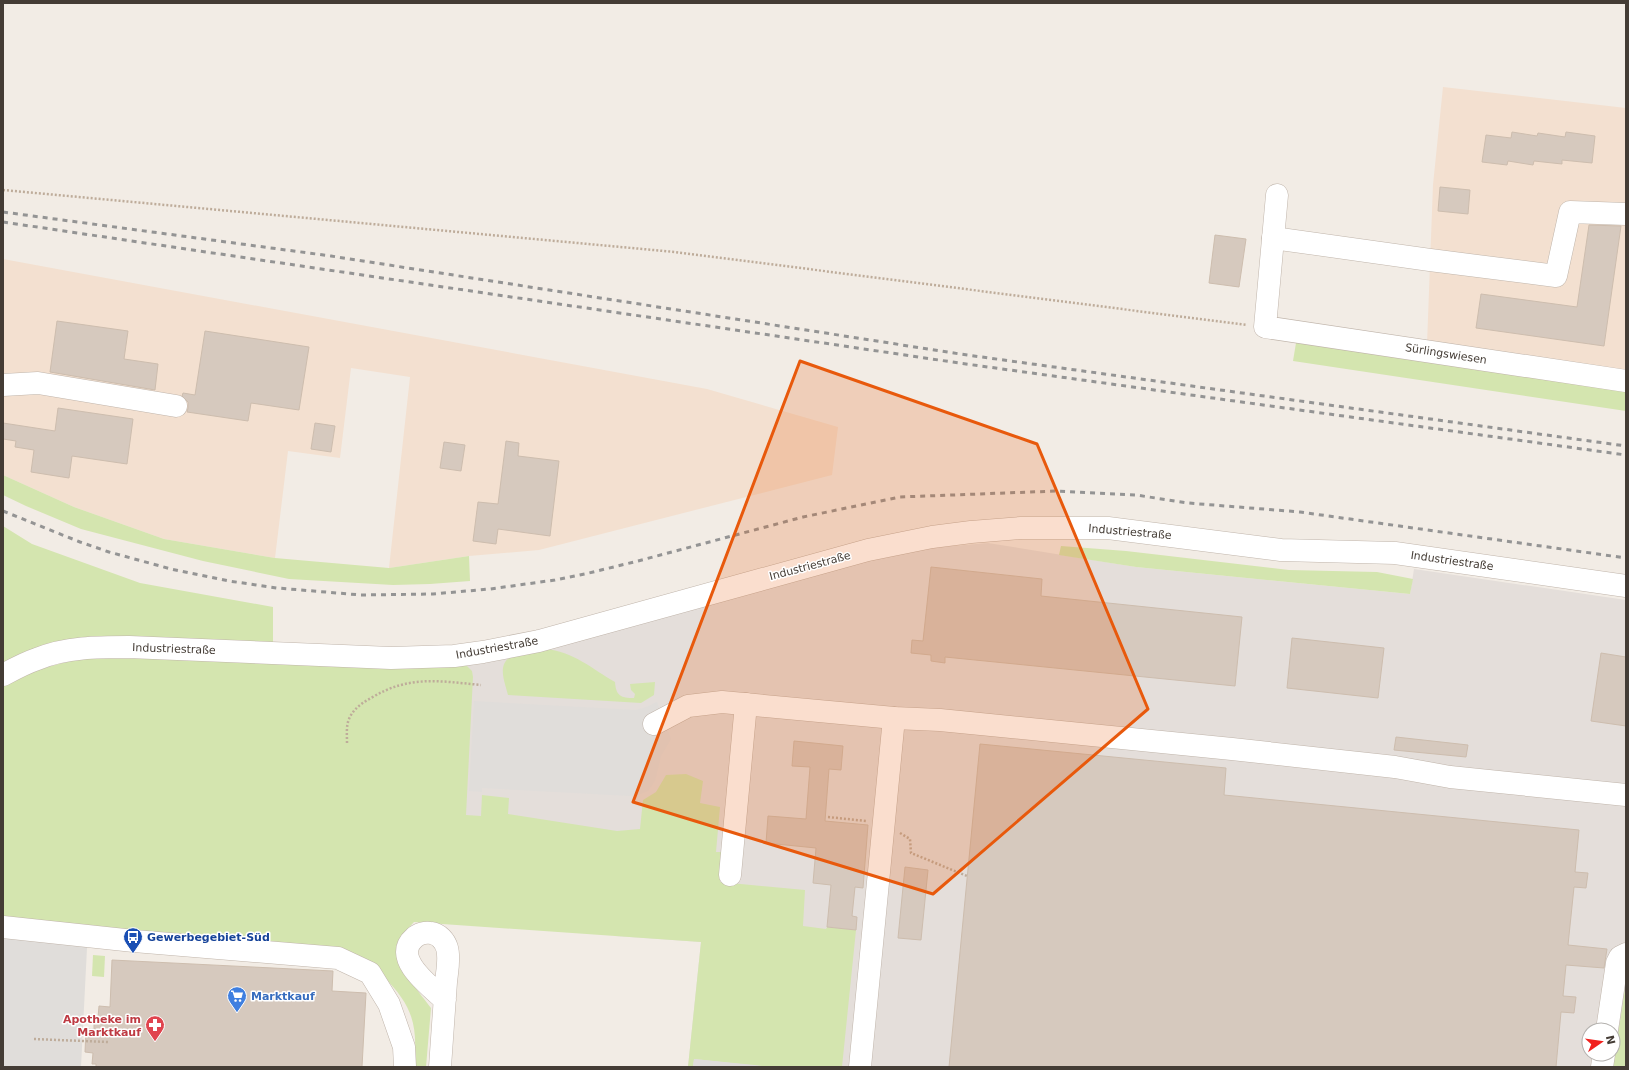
<svg xmlns="http://www.w3.org/2000/svg" width="1629" height="1070" font-family="'DejaVu Sans',sans-serif">
<style>
.commercial{fill:#f3e0d0}
.industrial{fill:#e4deda;fill-rule:evenodd}
.green{fill:#d4e5af}
.parking{fill:#e0ddda}
.building{fill:#d6c9be;stroke:#cdbdae}
.lines{fill:none;stroke-linecap:round;stroke-linejoin:round}
.minor-casing{stroke:#c0b5ab;stroke-width:23}
.path{stroke:#beac9a;stroke-width:2.5;stroke-dasharray:2 2;stroke-linecap:butt}
.minor{stroke:#fff;stroke-width:22}
.rail{stroke:#949494;stroke-width:3;stroke-dasharray:5 5;stroke-linecap:butt}
.marked{fill:#e8590c;fill-opacity:0.2;stroke:#e8590c;stroke-width:3;stroke-linejoin:round}
.labels{text-anchor:middle;dominant-baseline:central;stroke-width:3;stroke-linejoin:round;paint-order:stroke}
.street-label{font-size:11px;fill:#443c35;stroke:#fff}
.transit-label{font-size:11px;font-weight:bold;fill:#164399;stroke:#fff;text-anchor:start}
.shop-label{font-size:11px;font-weight:bold;fill:#366cbe;stroke:#fff;text-anchor:start}
.health-label{font-size:11px;font-weight:bold;fill:#be3a42;stroke:#fff;text-anchor:end}
</style>
<rect width="100%" height="100%" fill="#f2ece5"/>
<!-- commercial -->
<g class="commercial">
<path d="M 1443,87 L 1626,108 L 1626,372 L 1427,345 L 1433,185 Z"/>
<path d="M 3,259 L 707,389 L 838,427 L 832,475 L 539,550 L 469,556 L 389,568 L 410,377 L 351,368 L 340,458 L 288,451 L 275,558 L 164,539 L 74,507 L 3,475 Z"/>
</g>
<!-- industrial -->
<path class="industrial" d="M 988,543 L 1136,567 L 1410,594 L 1414,569 L 1626,600 L 1626,1067 L 688,1067 L 701,942 L 615,936 L 425,808 L 426,667 L 886,556 L 929,548 ZM 1589,1030 L 1613,1030 L 1613,1054 L 1589,1054 Z"/>
<!-- green -->
<g class="green">
<path d="M 1297,337 L 1626,386 L 1626,411 L 1293,361 Z"/>
<path d="M 3,475 L 74,507 L 164,539 L 275,558 L 389,568 L 469,556 L 470,581 L 430,584 L 393,585 L 289,579 L 203,561 L 81,529 L 26,506 L 3,495 Z"/>
<path d="M 3,526 L 32,544 L 140,583 L 273,607 L 273,645 L 3,665 Z"/>
<path d="M 1061,546 L 1126,551 L 1289,570 L 1377,572 L 1413,579 L 1410,594 L 1136,567 L 1059,555 Z"/>
<path d="M 545,649 C 573,651 592,669 615,682 C 616,696 621,698 634,698 L 635,694 L 631,690 L 630,684 L 655,682 L 654,695 L 641,703 L 508,695 C 505,682 497,666 510,657 Z"/>
<path d="M 102,657 L 466,665 L 472,671 L 473,677 L 466,815 L 481,816 L 482,795 L 509,798 L 508,814 L 617,831 L 640,829 L 643,800 L 656,792 L 666,775 L 686,774 L 703,781 L 700,803 L 720,807 L 716,852 L 722,852 L 720,882 L 805,890 L 803,926 L 826,929 L 827,927 L 856,930 L 842,1067 L 769,1067 L 694,1059 L 693,1067 L 688,1067 L 701,942 L 414,922 C 409,928 400,936 397,944 C 392,962 421,994 431,1008 L 426,1067 L 414,1067 C 418,1024 413,1006 382,975 L 3,919 L 3,685 C 37,669 64,660 102,657 Z"/>
<path d="M 93,955 L 105,956 L 104,977 L 92,976 Z"/>
<path d="M 1625,989 L 1626,989 L 1626,1067 L 1613,1067 Z"/>
</g>
<!-- parking -->
<g class="parking">
<path d="M 474,701 L 636,710 L 646,707 L 657,702 L 671,739 L 661,756 L 655,781 L 648,791 L 638,795 L 630,796 L 482,788 L 482,792 L 469,791 Z"/>
<path d="M 3,919 L 88,928 L 81,1067 L 3,1067 Z"/>
<path d="M 694,1059 L 754,1065 L 769,1067 L 693,1067 Z"/>
</g>
<!-- building -->
<g class="building">
<path d="M 1512,132 L 1537,136 L 1538,133 L 1565,137 L 1566,132 L 1595,136 L 1592,163 L 1562,160 L 1562,164 L 1534,161 L 1533,165 L 1508,161 L 1507,165 L 1482,162 L 1486,135 L 1511,138 Z"/>
<path d="M 1440,187 L 1470,190 L 1468,214 L 1438,211 Z"/>
<path d="M 1589,225 L 1621,226 L 1604,346 L 1476,328 L 1481,294 L 1577,307 Z"/>
<path d="M 1215,235 L 1246,239 L 1239,287 L 1209,283 Z"/>
<path d="M 57,321 L 128,331 L 124,359 L 158,364 L 155,390 L 50,372 Z"/>
<path d="M 205,331 L 309,347 L 299,410 L 251,403 L 248,421 L 187,412 L 188,408 L 188,402 L 182,396 L 183,393 L 195,395 Z"/>
<path d="M 58,408 L 133,419 L 127,464 L 72,456 L 69,478 L 31,472 L 34,450 L 15,447 L 16,441 L 3,439 L 3,423 L 55,431 Z"/>
<path d="M 315,423 L 335,426 L 331,452 L 311,449 Z"/>
<path d="M 506,441 L 519,443 L 518,456 L 559,461 L 550,536 L 498,529 L 496,544 L 473,541 L 478,502 L 498,504 Z"/>
<path d="M 444,442 L 465,445 L 461,471 L 440,468 Z"/>
<path d="M 931,567 L 1042,579 L 1041,596 L 1242,617 L 1235,686 L 945,657 L 945,663 L 931,661 L 931,655 L 911,653 L 912,640 L 923,641 Z"/>
<path d="M 1292,638 L 1384,648 L 1378,698 L 1287,688 Z"/>
<path d="M 1601,653 L 1626,657 L 1626,726 L 1591,721 Z"/>
<path d="M 1396,737 L 1468,745 L 1466,757 L 1394,750 Z"/>
<path d="M 794,741 L 843,746 L 841,770 L 829,769 L 825,821 L 868,825 L 863,888 L 855,887 L 852,916 L 857,917 L 856,930 L 827,927 L 831,885 L 813,883 L 816,848 L 766,843 L 768,816 L 806,819 L 810,767 L 792,766 Z"/>
<path d="M 980,744 L 1226,768 L 1224,795 L 1579,830 L 1575,872 L 1588,873 L 1586,888 L 1574,887 L 1568,945 L 1607,949 L 1604,968 L 1566,965 L 1563,996 L 1576,997 L 1574,1013 L 1561,1012 L 1556,1067 L 949,1067 Z"/>
<path d="M 905,867 L 928,870 L 921,940 L 898,938 Z"/>
<path d="M 112,960 L 333,971 L 332,991 L 366,993 L 362,1067 L 96,1067 L 96,1064 L 92,1064 L 93,1053 L 85,1052 L 86,1029 L 94,1029 L 94,1018 L 98,1018 L 99,1006 L 110,1007 Z"/>
</g>
<g class="lines">
<!-- minor casing -->
<g class="minor-casing">
<g id="minor">
<path d="M 1277,195 L 1265,327 L 1626,381"/>
<path d="M 1273,238 L 1430,260 L 1556,276 L 1570,212 L 1626,214"/>
<path d="M 3,385 L 38,383 L 176,406"/>
<path d="M 3,675 C 14,669 25,663 37,659 C 66,647 98,647 129,647 L 391,658 L 454,656 L 483,652 L 539,641 L 868,550 L 932,537 L 971,532 L 1021,528 L 1108,528 L 1281,550 L 1395,553 L 1626,586"/>
<path d="M 654,724 L 688,706 L 722,702 L 894,718 L 940,720 L 1232,749 L 1395,767 L 1450,777 L 1626,795"/>
<path d="M 730,875 L 746,704"/>
<path d="M 3,927 L 134,941 L 338,958 L 370,973 L 389,1004 L 404,1047 L 405,1067"/>
<path d="M 1607,1030 L 1617,963 L 1620,957 L 1626,954"/>
<path d="M 440,1067 C 442,1039 444,1010 446,982 C 447,972 450,958 447,948 C 445,941 439,934 431,933 C 425,932 418,934 414,938 C 391,958 431,987 445,1000"/>
<path d="M 860,1067 L 894,718"/>
<path d="M 1602,1067 L 1604,1054"/>
</g>
</g>
<!-- path -->
<g class="path">
<path d="M 3,190 L 675,252 L 1247,325"/>
<path d="M 347,743 C 347,735 346,726 349,719 C 353,709 362,703 371,698 C 409,675 439,681 481,685"/>
<path d="M 828,817 L 866,821"/>
<path d="M 900,833 L 910,839 L 911,853 L 967,876"/>
<path d="M 34,1039 L 108,1042"/>
</g>
<!-- minor -->
<use href="#minor" class="minor"/>
<!-- rail -->
<g class="rail">
<path d="M 3,212 L 331,256 L 960,354 L 1626,446"/>
<path d="M 3,222 L 959,363 L 1626,455"/>
<path d="M 3,511 L 80,542 L 109,552 L 171,569 L 229,581 L 277,588 L 361,595 L 433,594 L 490,589 L 555,580 L 589,573 L 638,561 L 803,517 L 900,497 L 1057,491 L 1136,495 L 1188,503 L 1300,512 L 1626,558"/>
</g>
</g>
<!-- marked area -->
<path class="marked" d="M 800,361 L 1037,444 L 1148,709 L 933,894 L 633,802 Z"/>
<!-- icons -->
<defs>
<g id="bus-pin" transform="scale(1)"><path d="M0 17L-7.5 6A9.5 9.5 0 1 1 7.5 6Z" fill="#1a4fb4" stroke="#fff"/><path d="M-5-6H5V4H4V6H2V4H-2V6H-4V4H-5ZM-3.5-4V0h7V-4ZM-3.5 1.2v1.5H-2V1.2ZM2 1.2v1.5H3.5V1.2Z" fill="#fff"/></g>
<g id="supermarket-pin" transform="scale(1)"><path d="M0 17L-7.5 6A9.5 9.5 0 1 1 7.5 6Z" fill="#3f7fe0" stroke="#fff"/><path d="M-6-5.5h2.5l.6 2H6L4.5 2H-2.5L-4.4-4H-6ZM-1.5 3.2a1.3 1.3 0 1 0 .1 0ZM3 3.2a1.3 1.3 0 1 0 .1 0Z" fill="#fff"/></g>
<g id="pharmacy-pin" transform="scale(1)"><path d="M0 17L-7.5 6A9.5 9.5 0 1 1 7.5 6Z" fill="#e0444e" stroke="#fff"/><path d="M-2-6h4v4h4v4h-4v4h-4v-4h-4v-4h4Z" fill="#fff"/></g>
</defs>
<g fill-rule="evenodd">
<use href="#bus-pin" x="133" y="937"/>
<use href="#supermarket-pin" x="237" y="996"/>
<use href="#pharmacy-pin" x="155" y="1025"/>
</g>
<g class="labels">
<!-- street labels -->
<g class="street-label">
<text transform="translate(1446 354) rotate(9)">Sürlingswiesen</text>
<text transform="translate(1130 532) rotate(5)">Industriestraße</text>
<text transform="translate(1452 561) rotate(8)">Industriestraße</text>
<text transform="translate(810 566) rotate(-15)">Industriestraße</text>
<text transform="translate(497 648) rotate(-10)">Industriestraße</text>
<text transform="translate(174 649) rotate(2)">Industriestraße</text>
</g>
<!-- transit labels -->
<g class="transit-label">
<text x="147" y="937">Gewerbegebiet-Süd</text>
</g>
<!-- shop labels -->
<g class="shop-label">
<text x="251" y="996">Marktkauf</text>
</g>
<!-- health labels -->
<g class="health-label">
<text x="141" y="1019">Apotheke im<tspan x="141" dy="13">Marktkauf</tspan></text>
</g>
</g>
<!-- border -->
<rect width="1629" height="1070" fill="none" stroke="#443c35" stroke-width="8"/>
<!-- north arrow -->
<g transform="translate(1601 1042) rotate(77)"><circle r="19" fill="#ffffff" stroke="#b4b1ae"/>
<path d="M0-3L7 15L0 10L-7 15Z" fill="#f1201d"/>
<text y="-6" font-size="11" font-weight="bold" text-anchor="middle" fill="#443c35">N</text>
</g>
</svg>
